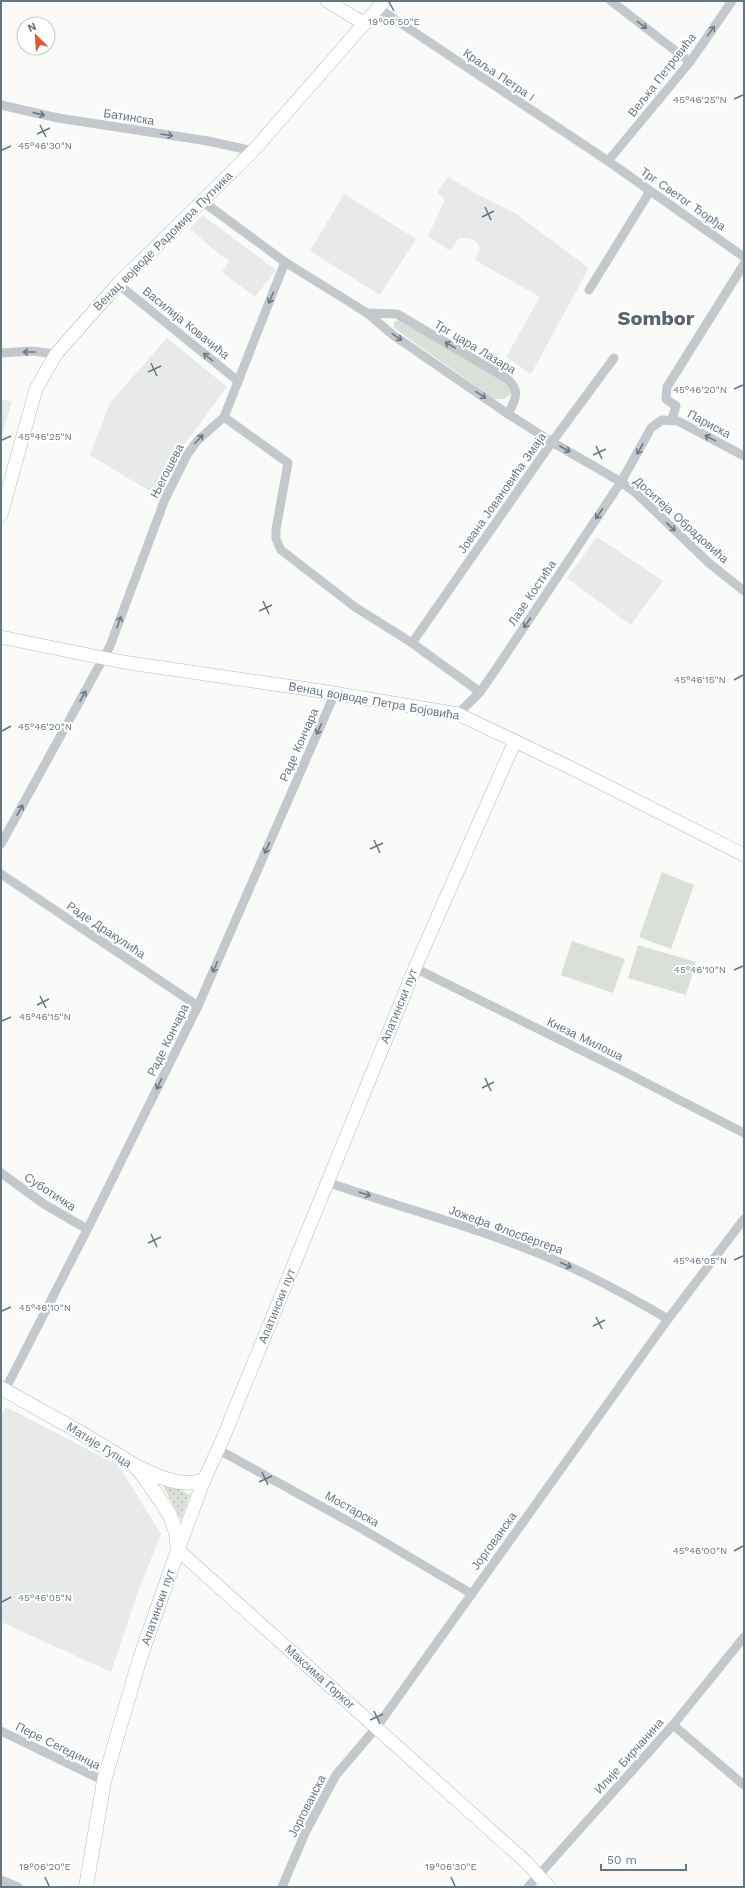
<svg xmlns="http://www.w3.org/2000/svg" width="745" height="1888" font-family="'Work Sans',sans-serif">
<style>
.built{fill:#e8e9e9}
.grass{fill:url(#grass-dots)}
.garden{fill:#dadfd7}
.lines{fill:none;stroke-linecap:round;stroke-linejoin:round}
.secondary-casing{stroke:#b3babf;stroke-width:14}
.primary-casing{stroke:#b5babe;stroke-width:15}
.street{stroke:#c3c8cc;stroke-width:9}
.secondary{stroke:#fff;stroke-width:13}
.primary{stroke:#fff;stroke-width:14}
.oneway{stroke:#6a7a87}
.ticks{fill:none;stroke:#657683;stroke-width:1.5}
.labels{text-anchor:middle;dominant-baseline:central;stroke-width:4;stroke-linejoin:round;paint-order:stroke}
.street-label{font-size:12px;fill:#657683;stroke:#fff}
.town-label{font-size:20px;font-weight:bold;fill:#57646e;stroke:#fff}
.ticks-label{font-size:10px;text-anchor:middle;fill:#657683;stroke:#fff;stroke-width:4;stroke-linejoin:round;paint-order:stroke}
</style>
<defs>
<pattern id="grass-dots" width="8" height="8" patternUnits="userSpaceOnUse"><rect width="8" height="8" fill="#dadfd7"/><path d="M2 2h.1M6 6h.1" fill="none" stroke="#b4b9b4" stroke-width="1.8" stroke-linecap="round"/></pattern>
</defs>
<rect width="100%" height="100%" fill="#fafaf8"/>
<!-- built -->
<g class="built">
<path d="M 448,177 L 477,194 L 515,213 L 589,268 L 531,374 L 506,357 L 540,297 L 480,263 L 475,259 L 480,249 L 476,241 L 468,238 L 459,238 L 450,251 L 428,236 L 445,200 L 437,192 Z"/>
<path d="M 344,194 L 416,239 L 380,295 L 310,251 Z"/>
<path d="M 202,215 L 276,270 L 255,297 L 222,272 L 230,260 L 220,255 L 190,229 Z"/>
<path d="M 167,338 L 227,387 L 181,449 L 159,497 L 90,455 L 110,403 Z"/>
<path d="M 1,400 L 12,401 L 1,438 Z"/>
<path d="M 597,537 L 663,581 L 631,625 L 567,578 Z"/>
<path d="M 6,1407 L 118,1465 L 161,1534 L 139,1589 L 111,1672 L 1,1622 L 1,1415 Z"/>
</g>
<!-- grass -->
<path class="grass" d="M 160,1480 L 190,1495 L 181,1520 Z"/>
<!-- garden -->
<g class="garden">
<path d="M 398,320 L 506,381 L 511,390 L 510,395 L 504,399 L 494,399 L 394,328 L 394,322 Z"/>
<path d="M 662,872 L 694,885 L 671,949 L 639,937 Z"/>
<path d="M 572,941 L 625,959 L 613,993 L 561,975 Z"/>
<path d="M 638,945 L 696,962 L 686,995 L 628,978 Z"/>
</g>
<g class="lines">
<!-- secondary casing -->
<g class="secondary-casing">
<g id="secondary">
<path d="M 327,1 L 365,24"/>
<path d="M 1,515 L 36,389 L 56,354 L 118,284 L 253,151 L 384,1"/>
<path d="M 1,637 L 123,662 L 321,691 L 458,714 L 569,767 L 744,855"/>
<path d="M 515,741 L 415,968 L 221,1443 L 204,1480 L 178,1550 L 526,1862 L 549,1887"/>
</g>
</g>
<!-- primary casing -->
<g class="primary-casing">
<g id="primary">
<path d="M 1,1388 L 78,1431 L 134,1465 L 146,1479 L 170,1515 L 176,1533 L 178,1550 L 140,1658 L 104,1781 L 86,1887"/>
<path d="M 138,1467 C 158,1477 182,1488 204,1480"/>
</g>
</g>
<!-- street -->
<g class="street">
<path d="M 611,1 L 690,62"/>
<path d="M 378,8 L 608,161 L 744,257"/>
<path d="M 1,105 L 58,118 L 208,141 L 253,151"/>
<path d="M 608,161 L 690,62 L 732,1"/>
<path d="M 202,201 L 285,262 L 367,313 L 393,335 L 508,414 L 552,442 L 621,482 L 637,494 L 709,563 L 744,591"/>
<path d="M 118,284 L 238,381"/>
<path d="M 589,290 L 650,191"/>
<path d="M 367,313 L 397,314 L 506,378 C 521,390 516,399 508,414"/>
<path d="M 1,353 L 32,351 L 56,354"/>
<path d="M 224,417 L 288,463 L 276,529 L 276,539 L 281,550 L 355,607 L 412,643 L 480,692"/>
<path d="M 672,419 L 676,406 L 666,399 L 667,387 L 744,264"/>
<path d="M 412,643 L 552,442 L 614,358"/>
<path d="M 458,714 L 480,692 L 494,672 L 621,482 L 651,428 L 662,420 L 678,421 L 744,456"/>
<path d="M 1,844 L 110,646 L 165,499 L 187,455 L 197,441 L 224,417 L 285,262"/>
<path d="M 1,874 L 198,1006"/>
<path d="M 415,968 L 617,1068 L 744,1133"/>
<path d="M 1,1173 L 44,1204 L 87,1229"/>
<path d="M 327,1182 C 404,1209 483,1229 557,1261 C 596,1278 632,1298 668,1319"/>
<path d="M 5,1390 L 91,1222 L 198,1006 L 335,693"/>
<path d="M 219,1450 L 357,1526 L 472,1594"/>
<path d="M 673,1725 L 744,1785"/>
<path d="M 1,1731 L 104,1781"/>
<path d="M 1,1880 L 18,1887"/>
<path d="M 282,1887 L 306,1831 L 336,1775 L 376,1728 L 668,1319 L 744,1219"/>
<path d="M 528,1887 L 673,1725 L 744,1637"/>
</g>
<!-- secondary -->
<use href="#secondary" class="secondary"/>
<!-- primary -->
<use href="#primary" class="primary"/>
</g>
<!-- one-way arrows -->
<defs><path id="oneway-shaft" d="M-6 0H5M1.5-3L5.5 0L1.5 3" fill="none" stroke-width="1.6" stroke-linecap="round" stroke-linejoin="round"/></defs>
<g class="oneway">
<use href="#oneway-shaft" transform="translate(642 25) rotate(37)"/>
<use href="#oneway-shaft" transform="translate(711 31) rotate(-55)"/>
<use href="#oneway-shaft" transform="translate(39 114) rotate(13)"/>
<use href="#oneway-shaft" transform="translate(167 135) rotate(9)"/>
<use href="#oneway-shaft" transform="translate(271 298) rotate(112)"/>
<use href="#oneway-shaft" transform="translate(397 337) rotate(35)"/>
<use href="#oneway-shaft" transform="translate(450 345) rotate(-150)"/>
<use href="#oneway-shaft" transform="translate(29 352) rotate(180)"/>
<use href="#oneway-shaft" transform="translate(208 357) rotate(-141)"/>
<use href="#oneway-shaft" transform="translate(481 395) rotate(35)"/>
<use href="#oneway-shaft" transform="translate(710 438) rotate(-152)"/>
<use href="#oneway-shaft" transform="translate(199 439) rotate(-46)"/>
<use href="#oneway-shaft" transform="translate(565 449) rotate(30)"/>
<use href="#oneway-shaft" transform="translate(640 449) rotate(119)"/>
<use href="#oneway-shaft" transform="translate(599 514) rotate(124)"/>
<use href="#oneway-shaft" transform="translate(671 527) rotate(44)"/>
<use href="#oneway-shaft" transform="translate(119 622) rotate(-70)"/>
<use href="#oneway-shaft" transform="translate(527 623) rotate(124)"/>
<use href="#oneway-shaft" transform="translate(83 696) rotate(-61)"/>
<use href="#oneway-shaft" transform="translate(319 729) rotate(114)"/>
<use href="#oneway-shaft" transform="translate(20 810) rotate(-61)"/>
<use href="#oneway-shaft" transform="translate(267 848) rotate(114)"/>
<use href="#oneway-shaft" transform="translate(215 967) rotate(114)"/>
<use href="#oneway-shaft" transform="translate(159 1084) rotate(116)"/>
<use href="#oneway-shaft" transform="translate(365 1194) rotate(18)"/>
<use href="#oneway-shaft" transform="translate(566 1265) rotate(24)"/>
</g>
<!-- ticks -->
<path class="ticks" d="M 389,2 L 394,11M 734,99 L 743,95M 40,125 L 46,137M 37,134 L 50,128M 2,150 L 11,146M 485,207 L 491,220M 482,217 L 494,211M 151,363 L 157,376M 148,372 L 161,366M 734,389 L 743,385M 2,440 L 11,436M 596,446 L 602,459M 593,455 L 606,449M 263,601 L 269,614M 259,611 L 272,605M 734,680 L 743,675M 2,731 L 11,726M 374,840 L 380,853M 370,849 L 383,843M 734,970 L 743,966M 40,996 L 46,1008M 37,1005 L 49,999M 2,1021 L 11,1017M 485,1078 L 491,1091M 482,1088 L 494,1082M 151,1234 L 157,1247M 148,1243 L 161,1237M 734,1260 L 743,1256M 2,1311 L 11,1307M 596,1317 L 602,1329M 593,1326 L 605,1320M 262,1472 L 268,1485M 259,1482 L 272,1476M 734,1551 L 743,1546M 2,1602 L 11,1597M 374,1711 L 380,1724M 370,1720 L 383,1714M 45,1877 L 49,1886M 451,1877 L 455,1886"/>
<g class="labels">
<!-- street labels -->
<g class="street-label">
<text transform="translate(499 75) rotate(34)">Краља Петра I</text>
<text transform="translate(662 75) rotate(-52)">Вељка Петровића</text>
<text transform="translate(129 117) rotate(9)">Батинска</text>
<text transform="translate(683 199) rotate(35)">Трг Светог Ђорђа</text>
<text transform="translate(163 241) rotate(-45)">Венац војводе Радомира Путника</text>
<text transform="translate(186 323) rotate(39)">Василија Ковачића</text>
<text transform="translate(475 347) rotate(31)">Трг цара Лазара</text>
<text transform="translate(709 424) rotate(28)">Париска</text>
<text transform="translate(167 471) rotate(-63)">Његошева</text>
<text transform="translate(502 493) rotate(-55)">Јована Јовановића Змаја</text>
<text transform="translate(681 520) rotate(42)">Доситеја Обрадовића</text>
<text transform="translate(532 593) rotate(-56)">Лазе Костића</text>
<text transform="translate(374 701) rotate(10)">Венац војводе Петра Бојовића</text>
<text transform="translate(299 745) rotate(-66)">Раде Кончара</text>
<text transform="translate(106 930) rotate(34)">Раде Дракулића</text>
<text transform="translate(399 1006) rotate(-68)">Апатински пут</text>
<text transform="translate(585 1039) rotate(26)">Кнеза Милоша</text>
<text transform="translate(168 1040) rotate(-64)">Раде Кончара</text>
<text transform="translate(50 1192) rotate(33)">Суботичка</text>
<text transform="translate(506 1230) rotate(20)">Јожефа Флосбергера</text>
<text transform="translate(277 1306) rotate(-68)">Апатински пут</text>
<text transform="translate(99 1445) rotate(32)">Матије Гупца</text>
<text transform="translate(352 1509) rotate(29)">Мостарска</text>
<text transform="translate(494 1541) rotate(-54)">Јоргованска</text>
<text transform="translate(158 1607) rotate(-71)">Апатински пут</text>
<text transform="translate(320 1677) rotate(42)">Максима Горког</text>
<text transform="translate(58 1746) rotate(26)">Пере Сегединца</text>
<text transform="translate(629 1756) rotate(-48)">Илије Бирчанина</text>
<text transform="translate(307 1806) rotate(-63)">Јоргованска</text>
</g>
<!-- town labels -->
<g class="town-label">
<text x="656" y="318">Sombor</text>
</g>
</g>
<g class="ticks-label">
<text x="394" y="25">19°06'50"E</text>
<text x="700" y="103">45°46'25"N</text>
<text x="45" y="149">45°46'30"N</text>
<text x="700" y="393">45°46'20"N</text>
<text x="45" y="440">45°46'25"N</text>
<text x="700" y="683">45°46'15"N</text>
<text x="45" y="730">45°46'20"N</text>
<text x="700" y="973">45°46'10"N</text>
<text x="45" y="1020">45°46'15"N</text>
<text x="700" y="1264">45°46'05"N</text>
<text x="45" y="1311">45°46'10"N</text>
<text x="700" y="1554">45°46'00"N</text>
<text x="45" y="1601">45°46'05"N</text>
<text x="45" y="1870">19°06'20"E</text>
<text x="451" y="1870">19°06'30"E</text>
</g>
<!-- border -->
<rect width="745" height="1888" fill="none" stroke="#657683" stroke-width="4"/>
<!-- north arrow -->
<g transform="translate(36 36) rotate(335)"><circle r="19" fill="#ffffff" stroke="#c1c8cd"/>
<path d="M0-3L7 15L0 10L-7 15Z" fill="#e4572e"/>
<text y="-6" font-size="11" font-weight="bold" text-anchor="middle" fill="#657683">N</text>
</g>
<!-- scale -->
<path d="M601 1864v6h85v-6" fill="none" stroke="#657683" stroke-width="2"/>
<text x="607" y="1864" font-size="12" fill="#657683" stroke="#ffffff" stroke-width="3" paint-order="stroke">50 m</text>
</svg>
